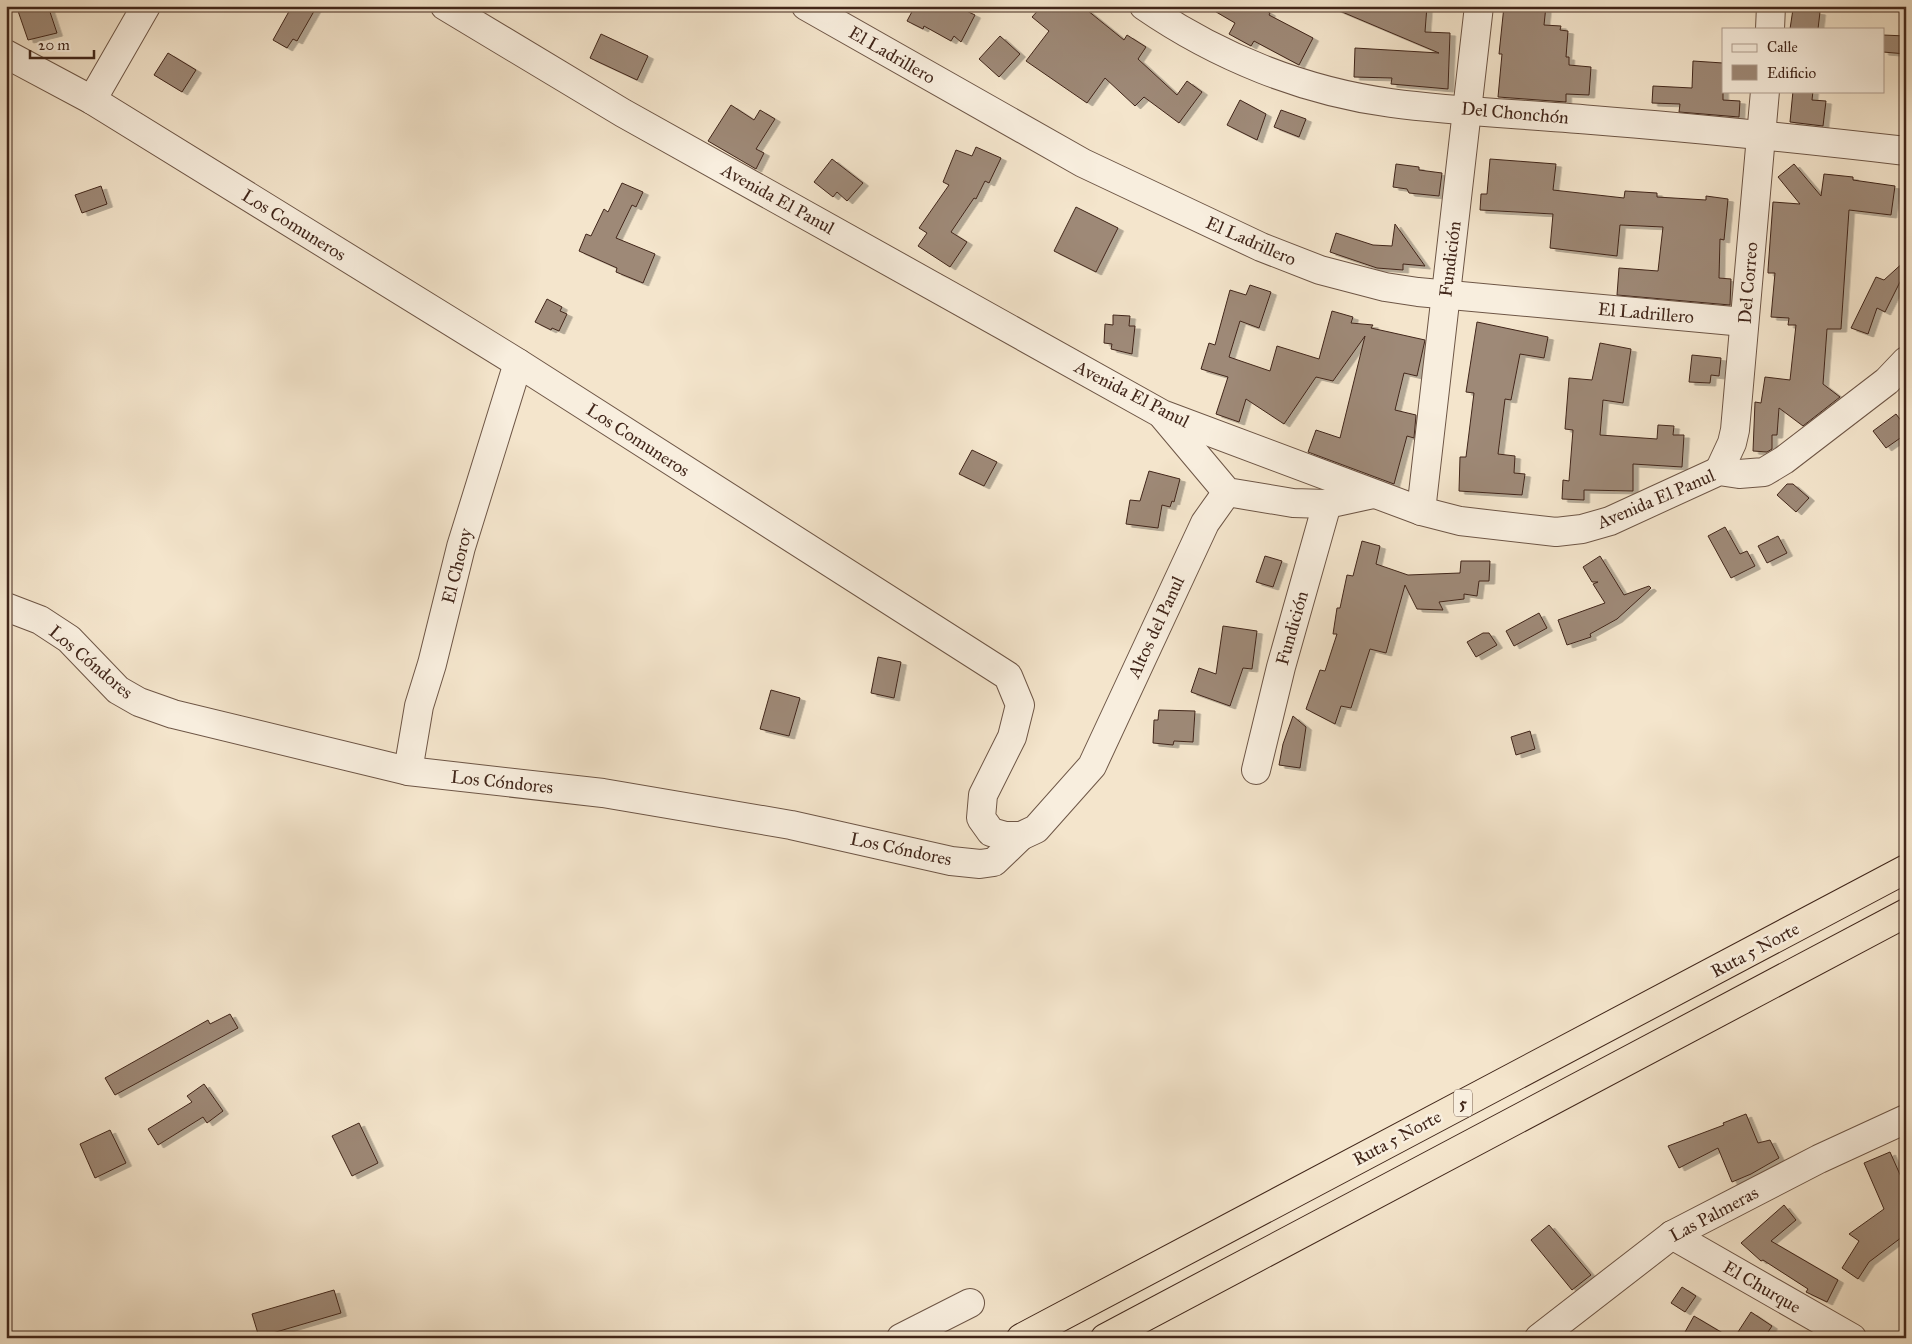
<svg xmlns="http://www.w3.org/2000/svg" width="1912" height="1344" font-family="'IM FELL Great Primer',serif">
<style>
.building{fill:#9e8977;stroke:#41261a;filter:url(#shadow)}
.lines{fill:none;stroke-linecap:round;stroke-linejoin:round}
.minor-casing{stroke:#6e5646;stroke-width:30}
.highway-casing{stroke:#41261a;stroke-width:30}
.minor{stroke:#f8eede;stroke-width:28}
.highway{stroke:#f4e5cc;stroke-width:28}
.labels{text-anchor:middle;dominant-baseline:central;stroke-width:5;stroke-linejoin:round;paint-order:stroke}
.shield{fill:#f8eede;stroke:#786255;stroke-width:1}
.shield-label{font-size:16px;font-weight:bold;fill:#41261a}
.street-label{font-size:18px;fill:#41261a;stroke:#f8eede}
</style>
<defs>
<filter id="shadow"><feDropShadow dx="5.5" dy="3" stdDeviation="0" flood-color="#0004"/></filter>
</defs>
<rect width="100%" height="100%" fill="#f4e5cc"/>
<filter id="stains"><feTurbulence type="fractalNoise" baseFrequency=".004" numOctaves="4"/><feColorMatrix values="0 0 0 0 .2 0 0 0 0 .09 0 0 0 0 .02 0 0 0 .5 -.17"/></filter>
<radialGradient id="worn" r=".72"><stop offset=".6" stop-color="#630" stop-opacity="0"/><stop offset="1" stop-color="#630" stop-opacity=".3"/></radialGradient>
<!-- building -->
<g class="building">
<path d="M 32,6 L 48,6 L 57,33 L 28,40 L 18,11 Z"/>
<path d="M 292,6 L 317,6 L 297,41 L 293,39 L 287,48 L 273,40 Z"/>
<path d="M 915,6 L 956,6 L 975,15 L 961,42 L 954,36 L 951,41 L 924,26 L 923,29 L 907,21 Z"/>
<path d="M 1042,6 L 1082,6 L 1124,40 L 1127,35 L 1146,47 L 1138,59 L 1177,95 L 1187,81 L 1202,92 L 1179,123 L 1144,97 L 1135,106 L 1105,78 L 1087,103 L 1026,61 L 1049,31 L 1032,17 Z"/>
<path d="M 1206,6 L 1258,6 L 1270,13 L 1269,15 L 1313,38 L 1299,65 L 1254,41 L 1251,46 L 1229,34 L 1235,23 Z"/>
<path d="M 1328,6 L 1427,6 L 1425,32 L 1450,33 L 1448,89 L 1391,84 L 1392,78 L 1354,77 L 1355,48 L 1439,53 Z"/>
<path d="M 1504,6 L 1546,6 L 1544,25 L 1561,26 L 1560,30 L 1568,31 L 1566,57 L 1569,57 L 1569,65 L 1591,67 L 1589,95 L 1566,94 L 1566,102 L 1498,97 L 1502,54 L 1499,54 Z"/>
<path d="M 1793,9 L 1820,12 L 1818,29 L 1790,29 Z"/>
<path d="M 601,34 L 648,56 L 637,80 L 590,58 Z"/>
<path d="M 1883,35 L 1906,36 L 1906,54 L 1883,52 Z"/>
<path d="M 1000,36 L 1020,54 L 999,77 L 979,59 Z"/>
<path d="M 168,53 L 196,70 L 182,92 L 154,75 Z"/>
<path d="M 1693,61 L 1723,63 L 1723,100 L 1740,101 L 1739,117 L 1679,112 L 1680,104 L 1652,103 L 1653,86 L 1692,88 Z"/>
<path d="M 1793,91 L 1813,91 L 1812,100 L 1826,101 L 1823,126 L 1790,122 Z"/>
<path d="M 1240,100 L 1266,114 L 1257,140 L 1227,125 Z"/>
<path d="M 731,105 L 754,120 L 760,110 L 775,119 L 756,149 L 764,153 L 756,169 L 708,141 Z"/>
<path d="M 1281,110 L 1306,119 L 1299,137 L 1274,127 Z"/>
<path d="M 976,147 L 1001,158 L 989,183 L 985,181 L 976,199 L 974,198 L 951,232 L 967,242 L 950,267 L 918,246 L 927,233 L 919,228 L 949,185 L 943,182 L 956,150 L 972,156 Z"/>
<path d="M 832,159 L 863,183 L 847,201 L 837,192 L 833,197 L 814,182 Z"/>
<path d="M 1490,159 L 1556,164 L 1553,190 L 1624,198 L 1625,191 L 1657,193 L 1657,197 L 1706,200 L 1706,196 L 1728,199 L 1724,240 L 1720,239 L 1719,278 L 1731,279 L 1730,305 L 1617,295 L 1619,268 L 1658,271 L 1663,227 L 1620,225 L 1617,256 L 1550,248 L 1553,214 L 1480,210 L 1481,194 L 1487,194 Z"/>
<path d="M 1396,164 L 1419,167 L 1419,170 L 1442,173 L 1439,196 L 1409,193 L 1407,189 L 1393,187 Z"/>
<path d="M 1794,164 L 1821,196 L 1824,174 L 1853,177 L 1853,180 L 1895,186 L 1891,215 L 1849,210 L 1841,329 L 1827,329 L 1823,384 L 1840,397 L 1803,426 L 1779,408 L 1777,435 L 1772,435 L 1772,449 L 1767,452 L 1753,451 L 1755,402 L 1761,403 L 1765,377 L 1790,380 L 1796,325 L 1788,325 L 1789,318 L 1771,317 L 1775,273 L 1768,273 L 1768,270 L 1773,202 L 1800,204 L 1778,177 Z"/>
<path d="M 622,183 L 643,192 L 636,207 L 632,205 L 616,238 L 655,254 L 643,283 L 616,272 L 617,268 L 579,251 L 586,234 L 591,236 L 604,209 L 608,212 Z"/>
<path d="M 101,186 L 107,204 L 82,213 L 75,195 Z"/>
<path d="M 1076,207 L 1118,228 L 1096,272 L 1054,251 Z"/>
<path d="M 1395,224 L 1425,266 L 1403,264 L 1403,270 L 1377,268 L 1330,252 L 1336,233 L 1373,245 L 1392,246 Z"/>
<path d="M 1906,260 L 1906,270 L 1885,312 L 1877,308 L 1868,334 L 1851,328 L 1876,277 L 1884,280 Z"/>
<path d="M 1250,285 L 1271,292 L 1259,328 L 1240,321 L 1229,357 L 1270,371 L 1277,346 L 1319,359 L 1332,311 L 1353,317 L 1351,323 L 1373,325 L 1371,328 L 1425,340 L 1417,376 L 1404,373 L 1395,410 L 1416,415 L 1414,438 L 1407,436 L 1394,484 L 1308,452 L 1316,430 L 1340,438 L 1365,336 L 1333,381 L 1316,377 L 1284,424 L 1246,399 L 1239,422 L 1216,414 L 1228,377 L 1201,369 L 1209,343 L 1215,345 L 1230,290 L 1246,295 Z"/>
<path d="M 547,299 L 562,307 L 560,311 L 567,314 L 559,331 L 552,328 L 551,330 L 535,322 Z"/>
<path d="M 1113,315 L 1130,316 L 1129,326 L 1135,326 L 1132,354 L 1111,349 L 1112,344 L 1104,343 L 1105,324 L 1113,325 Z"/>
<path d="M 1477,322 L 1548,337 L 1544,358 L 1520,354 L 1511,400 L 1505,399 L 1498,454 L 1515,456 L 1514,473 L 1525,474 L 1522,495 L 1459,491 L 1460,457 L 1466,457 L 1474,393 L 1466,392 Z"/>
<path d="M 1600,343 L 1631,349 L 1623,403 L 1603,400 L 1600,435 L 1657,439 L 1658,425 L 1674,426 L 1673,435 L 1684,435 L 1682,467 L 1633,464 L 1633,491 L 1584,490 L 1584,500 L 1562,499 L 1563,480 L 1569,481 L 1573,430 L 1565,429 L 1569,378 L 1592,380 Z"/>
<path d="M 1692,355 L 1721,358 L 1719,376 L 1711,375 L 1710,383 L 1689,382 Z"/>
<path d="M 1896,414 L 1906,427 L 1906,434 L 1886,448 L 1873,431 Z"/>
<path d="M 972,450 L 997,462 L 984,486 L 959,474 Z"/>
<path d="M 1149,471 L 1180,479 L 1174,502 L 1172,501 L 1170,507 L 1162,505 L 1158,528 L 1126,524 L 1130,500 L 1140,501 Z"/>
<path d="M 1787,484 L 1793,484 L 1809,498 L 1796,512 L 1777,495 Z"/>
<path d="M 1725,527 L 1740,554 L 1747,551 L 1755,566 L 1731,578 L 1708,536 Z"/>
<path d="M 1778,536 L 1787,553 L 1767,563 L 1758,546 Z"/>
<path d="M 1362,541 L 1380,546 L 1376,564 L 1408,575 L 1460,573 L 1461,561 L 1490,561 L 1489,581 L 1479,581 L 1477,596 L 1464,594 L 1464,599 L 1439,602 L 1443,610 L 1417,609 L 1405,585 L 1386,653 L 1370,649 L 1351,708 L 1341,706 L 1335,724 L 1306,709 L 1320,670 L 1325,671 L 1337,634 L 1333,634 L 1337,608 L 1340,608 L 1347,575 L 1353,576 Z"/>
<path d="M 1265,556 L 1282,561 L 1273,587 L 1256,582 Z"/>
<path d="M 1600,556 L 1624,595 L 1649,586 L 1651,588 L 1617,619 L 1590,634 L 1591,637 L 1567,645 L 1558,620 L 1605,603 L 1593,584 L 1598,582 L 1592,582 L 1583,567 Z"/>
<path d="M 1539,613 L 1547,628 L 1514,646 L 1506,631 Z"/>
<path d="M 1223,626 L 1257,631 L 1252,669 L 1243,668 L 1230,706 L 1191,692 L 1199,668 L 1216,674 Z"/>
<path d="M 1483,633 L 1489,633 L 1497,645 L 1476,657 L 1467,642 Z"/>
<path d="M 878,657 L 901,662 L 894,698 L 871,693 Z"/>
<path d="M 771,690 L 800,698 L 789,736 L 760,729 Z"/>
<path d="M 1159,710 L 1195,711 L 1193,742 L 1174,741 L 1173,745 L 1153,743 L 1154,720 L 1158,720 Z"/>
<path d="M 1293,716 L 1306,727 L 1300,768 L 1279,765 L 1283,744 Z"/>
<path d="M 1530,731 L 1535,749 L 1516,755 L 1511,737 Z"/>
<path d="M 230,1014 L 238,1028 L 115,1095 L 105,1078 L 208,1020 L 210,1024 Z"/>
<path d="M 204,1084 L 223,1111 L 207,1123 L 203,1117 L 158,1145 L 148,1129 L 192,1102 L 187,1096 Z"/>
<path d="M 1746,1114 L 1758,1143 L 1770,1140 L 1779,1158 L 1751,1174 L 1732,1182 L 1718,1148 L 1679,1168 L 1668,1146 L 1724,1125 L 1723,1123 Z"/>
<path d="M 359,1123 L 378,1163 L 352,1176 L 332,1136 Z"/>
<path d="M 110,1130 L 126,1163 L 95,1178 L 80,1144 Z"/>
<path d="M 1890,1152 L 1906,1188 L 1906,1234 L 1869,1262 L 1858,1279 L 1842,1268 L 1859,1241 L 1849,1234 L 1884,1209 L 1864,1163 Z"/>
<path d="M 1784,1205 L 1796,1220 L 1771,1241 L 1838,1280 L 1827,1302 L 1806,1292 L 1808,1289 L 1763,1260 L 1761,1261 L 1741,1243 Z"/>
<path d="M 1549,1225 L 1591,1275 L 1572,1290 L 1531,1240 Z"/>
<path d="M 1682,1287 L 1696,1296 L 1685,1312 L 1671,1303 Z"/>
<path d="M 334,1290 L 341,1313 L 259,1337 L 252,1314 Z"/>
<path d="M 1751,1312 L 1772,1326 L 1764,1338 L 1734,1338 Z"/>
<path d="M 1694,1316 L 1731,1338 L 1694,1338 L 1685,1332 Z"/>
</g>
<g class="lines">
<!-- minor casing -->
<g class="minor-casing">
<g id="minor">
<path d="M 445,6 L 623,113 L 1162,414 L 1421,511 L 1460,521 L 1556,532 L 1582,529 L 1610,521 L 1719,471 L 1739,474 L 1764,472 L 1784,460 L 1887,381 L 1906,361"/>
<path d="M 806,6 L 1083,163 L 1261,247 L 1320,270 L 1385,287 L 1418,292 L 1744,322"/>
<path d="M 1144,6 C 1218,57 1303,91 1391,103 C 1458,112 1525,114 1592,120 C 1697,128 1801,139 1906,151"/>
<path d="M 1770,29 L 1771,6"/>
<path d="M 6,54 L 92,100 L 518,363 L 1008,676 L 1020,705 L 1012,737 L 983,795 L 981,818 L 991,832 L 1005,836 L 1021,836 L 1036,829 L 1092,766 L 1205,523 L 1227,492"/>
<path d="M 92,100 L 146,6"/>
<path d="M 1164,417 L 1227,492 L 1293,503 L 1327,504"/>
<path d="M 1719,471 L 1732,443 L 1735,430 L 1765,91"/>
<path d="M 1421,511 L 1479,6"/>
<path d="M 6,607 L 40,620 L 69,639 L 118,690 L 139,702 L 173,714 L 408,771 L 603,793 L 791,825 L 951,861 L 980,864 L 994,862 L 1021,836"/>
<path d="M 1256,770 L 1281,667 L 1327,504 L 1373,494"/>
<path d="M 408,771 L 419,706 L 432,664 L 461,547 L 518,363"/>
<path d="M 1672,1235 L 1852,1338"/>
<path d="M 901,1338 L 970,1303"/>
<path d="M 1539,1338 L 1672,1235 L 1819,1159 L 1906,1119"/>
</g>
</g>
<!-- highway casing -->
<g class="highway-casing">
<g id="highway">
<path d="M 1021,1338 L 1906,869"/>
<path d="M 1105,1338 L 1906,913"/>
</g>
</g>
<!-- minor -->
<use href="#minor" class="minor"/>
<!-- highway -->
<use href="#highway" class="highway"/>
</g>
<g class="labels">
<!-- shield labels -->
<rect class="shield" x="1454" y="1089.5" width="18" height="27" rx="4"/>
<g class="shield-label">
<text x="1463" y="1103">5</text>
</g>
<!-- street labels -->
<g class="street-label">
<text transform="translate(892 55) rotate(30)">El Ladrillero</text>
<text transform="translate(1515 113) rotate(5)">Del Chonchón</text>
<text transform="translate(778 199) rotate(29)">Avenida El Panul</text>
<text transform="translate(294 225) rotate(32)">Los Comuneros</text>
<text transform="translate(1251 241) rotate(24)">El Ladrillero</text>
<text transform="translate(1450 259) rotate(-83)">Fundición</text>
<text transform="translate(1748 283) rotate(-85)">Del Correo</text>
<text transform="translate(1646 313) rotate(5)">El Ladrillero</text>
<text transform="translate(1132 394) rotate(27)">Avenida El Panul</text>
<text transform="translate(638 440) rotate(33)">Los Comuneros</text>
<text transform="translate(1656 499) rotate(-23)">Avenida El Panul</text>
<text transform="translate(457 566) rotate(-76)">El Choroy</text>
<text transform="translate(1156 627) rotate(-65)">Altos del Panul</text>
<text transform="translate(1292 628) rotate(-74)">Fundición</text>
<text transform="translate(91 662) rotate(40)">Los Cóndores</text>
<text transform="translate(502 782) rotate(6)">Los Cóndores</text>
<text transform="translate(901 849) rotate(12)">Los Cóndores</text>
<text transform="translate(1755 950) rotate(-28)">Ruta 5 Norte</text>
<text transform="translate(1397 1138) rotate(-28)">Ruta 5 Norte</text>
<text transform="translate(1714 1214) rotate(-28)">Las Palmeras</text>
<text transform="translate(1762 1287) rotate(30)">El Churque</text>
</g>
</g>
<!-- margin -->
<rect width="1912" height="1344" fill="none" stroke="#f4e5cc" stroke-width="25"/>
<rect x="8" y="8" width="1897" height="1329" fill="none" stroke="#41261a" stroke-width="2.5"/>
<rect x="12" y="12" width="1887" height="1319" fill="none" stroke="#41261a"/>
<!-- legend -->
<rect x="1722" y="28" width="162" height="65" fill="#f8eede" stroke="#af9e90"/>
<rect x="1732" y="44" width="25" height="8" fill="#f8eede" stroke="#af9e90"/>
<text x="1767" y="52" font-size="15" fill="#41261a">Calle</text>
<rect x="1732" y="65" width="25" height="15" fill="#9e8977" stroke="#af9e90"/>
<text x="1767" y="78" font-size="15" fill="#41261a">Edificio</text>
<!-- scale -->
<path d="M30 50v8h64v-8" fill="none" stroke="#41261a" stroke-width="2.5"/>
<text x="38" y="50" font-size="15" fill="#41261a" stroke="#f8eede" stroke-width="4" paint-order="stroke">20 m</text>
<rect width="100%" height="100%" filter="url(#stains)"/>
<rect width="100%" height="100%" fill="url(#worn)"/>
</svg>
